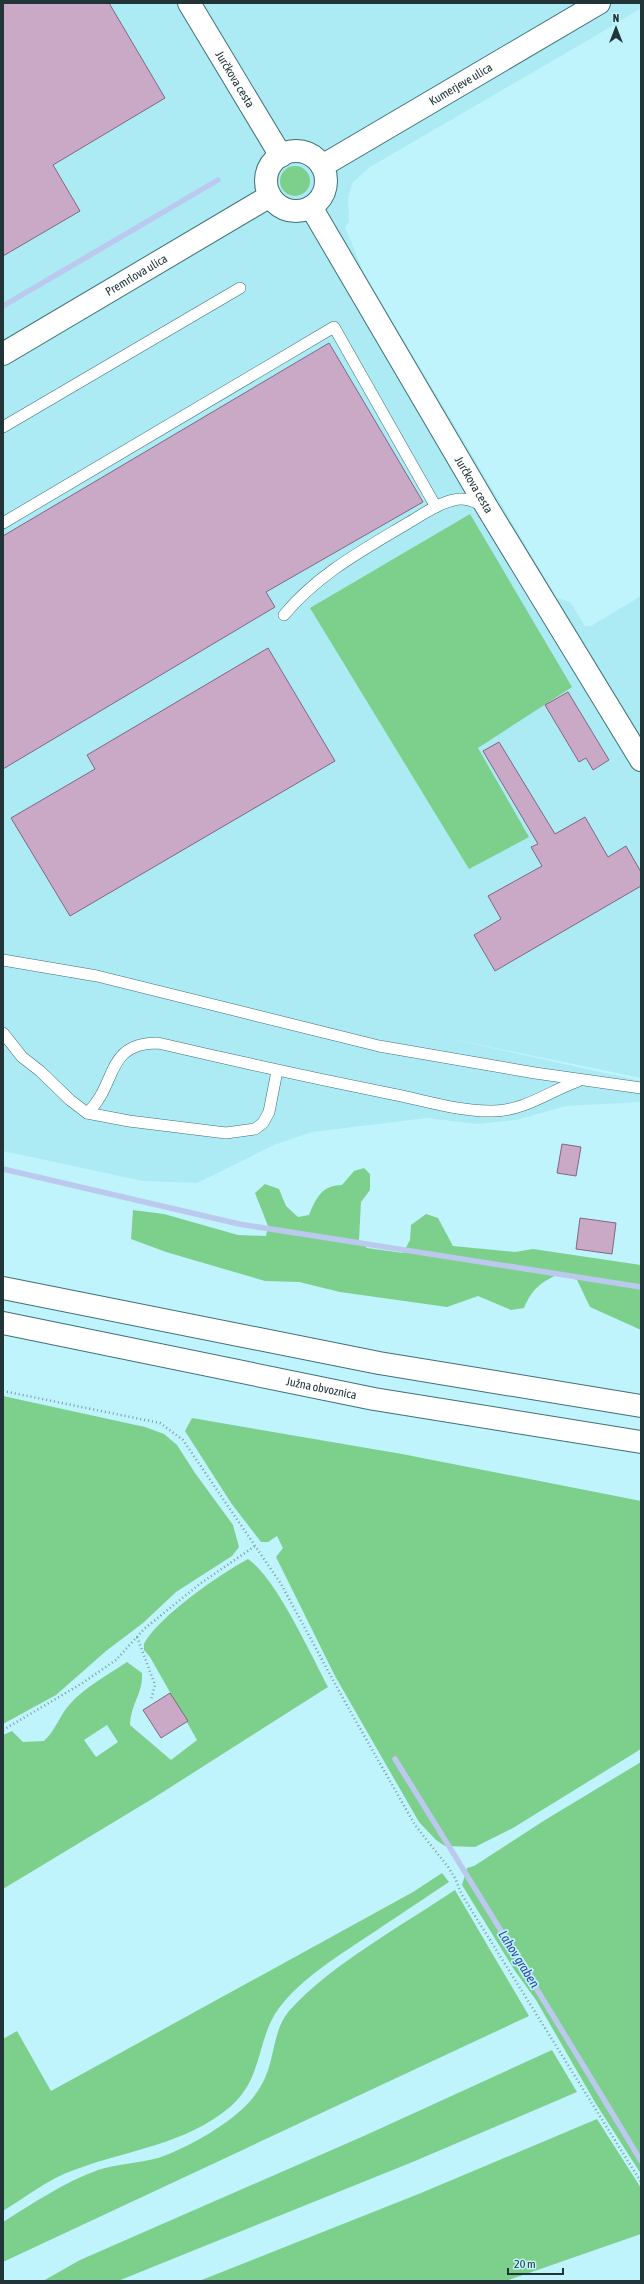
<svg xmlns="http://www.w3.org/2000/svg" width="644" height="2284" font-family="'Asap Condensed',sans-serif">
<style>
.built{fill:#aceaf4}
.green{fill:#7cd08c;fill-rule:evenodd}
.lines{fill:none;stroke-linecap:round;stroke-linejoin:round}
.stream{stroke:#bbc9ef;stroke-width:5.5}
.building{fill:#c9a9c6;stroke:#836681}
.lane-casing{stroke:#3f7078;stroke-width:12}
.street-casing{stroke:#3f7078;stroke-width:24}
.secondary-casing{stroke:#3f7078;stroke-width:24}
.highway-casing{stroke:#3f7078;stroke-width:24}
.path{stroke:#769ba2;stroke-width:2.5;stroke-dasharray:1 3;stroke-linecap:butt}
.lane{stroke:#fff;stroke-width:11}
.street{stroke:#fff;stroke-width:22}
.secondary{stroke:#fff;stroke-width:22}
.highway{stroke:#fff;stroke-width:22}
.labels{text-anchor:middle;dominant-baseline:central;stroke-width:3.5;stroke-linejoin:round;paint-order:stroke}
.street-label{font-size:12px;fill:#213539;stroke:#c0f4fd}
.water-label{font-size:13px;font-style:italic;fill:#2e45ab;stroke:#c0f4fd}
</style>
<rect width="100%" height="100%" fill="#c0f4fd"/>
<!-- built -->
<path class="built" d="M 3,3 L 641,3 L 641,8 L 597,35 L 370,167 L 353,182 L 348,197 L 349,222 L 345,227 L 364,273 L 557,598 L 570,602 L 585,626 L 591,626 L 641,596 L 641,1078 L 438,1036 L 641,1081 L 641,1102 L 566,1106 L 516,1120 L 477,1124 L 427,1118 L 312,1132 L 274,1145 L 197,1183 L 143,1181 L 3,1151 Z"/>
<!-- green -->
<g class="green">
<circle cx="295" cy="181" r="15"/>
<path d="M 470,514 L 572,687 L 478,748 L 529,837 L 469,869 L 310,608 Z"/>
<path d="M 364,1168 L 370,1174 L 370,1190 L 361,1202 L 359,1240 L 367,1248 L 403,1253 L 410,1240 L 411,1225 L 426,1214 L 438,1218 L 453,1246 L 515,1252 L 533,1249 L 641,1265 L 641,1330 L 590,1307 L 577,1280 L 559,1274 C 541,1282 532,1289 524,1308 L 511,1310 L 478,1296 L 447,1307 L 340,1292 L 299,1282 L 265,1281 L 166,1252 L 131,1239 L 133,1210 L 164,1214 L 238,1235 L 266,1236 L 268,1226 L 255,1193 L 265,1184 L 279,1189 L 286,1206 L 298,1217 L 309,1215 C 316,1199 321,1185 342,1185 L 354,1171 Z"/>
<path d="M 3,1396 L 145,1427 L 164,1434 L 177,1445 L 195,1473 L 233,1525 L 239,1547 L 232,1556 L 176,1592 L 143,1623 L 106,1651 L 56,1695 L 3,1724 Z"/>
<path d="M 192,1418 L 402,1454 L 641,1501 L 641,1749 L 513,1828 L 475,1847 L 445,1846 L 436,1840 L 419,1822 L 335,1676 L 276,1557 L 283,1548 L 277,1536 L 268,1542 L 261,1542 L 231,1503 L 185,1431 Z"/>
<path d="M 248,1559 C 276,1578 311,1655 328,1687 L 152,1799 L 3,1889 L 3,1735 L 12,1731 L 23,1742 L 44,1741 C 56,1730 59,1716 70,1704 C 86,1686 108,1675 127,1662 L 142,1673 C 143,1694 131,1703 130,1725 L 171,1760 L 197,1740 L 150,1657 L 144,1650 L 144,1644 C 158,1617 220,1574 248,1559 ZM 107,1725 L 118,1742 L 96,1757 L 84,1740 Z"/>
<path d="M 641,1762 L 641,2174 L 596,2104 L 536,2000 L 515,1971 L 462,1885 L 467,1868 L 474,1866 L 545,1820 Z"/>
<path d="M 442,1873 L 449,1882 C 421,1901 393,1919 365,1938 C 335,1958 301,1979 279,2008 C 256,2039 264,2078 230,2107 C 185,2145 127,2150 74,2170 C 48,2179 26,2197 3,2211 L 3,2039 L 17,2031 L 51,2091 L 413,1892 Z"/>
<path d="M 455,1890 L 529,2016 L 3,2262 L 3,2222 C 34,2203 64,2182 98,2170 C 117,2164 138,2163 158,2158 C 177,2152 205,2137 222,2125 C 238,2114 253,2101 262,2084 C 275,2062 272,2031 289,2011 C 330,1965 403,1925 455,1890 Z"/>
<path d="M 552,2050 L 577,2092 L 415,2161 L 118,2281 L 43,2281 L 80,2260 L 366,2135 Z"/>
<path d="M 597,2119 L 641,2188 L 641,2234 L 506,2281 L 199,2281 L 421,2193 Z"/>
</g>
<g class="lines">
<!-- stream -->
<g class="stream">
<path d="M 3,306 L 218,180"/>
<path d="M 3,1169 L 239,1224 L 641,1287"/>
<path d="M 395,1759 C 478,1893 560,2026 641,2161"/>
</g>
</g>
<!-- building -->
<g class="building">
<path d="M 3,3 L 109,3 L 165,98 L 53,165 L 80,211 L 3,256 Z"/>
<path d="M 329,343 L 423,502 L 266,592 L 275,607 L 3,769 L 3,536 Z"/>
<path d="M 268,648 L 335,761 L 70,916 L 11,818 L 95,769 L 87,755 Z"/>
<path d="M 568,692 L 609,760 L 593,770 L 586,758 L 579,762 L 545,705 Z"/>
<path d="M 499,742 L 555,834 L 585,817 L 608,857 L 626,846 L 641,872 L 641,886 L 495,971 L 474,935 L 501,919 L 488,896 L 542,866 L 531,847 L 538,844 L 483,751 Z"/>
<path d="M 562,1144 L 581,1147 L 576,1176 L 557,1173 Z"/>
<path d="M 580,1218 L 616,1223 L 612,1254 L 576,1249 Z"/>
<path d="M 170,1693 L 188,1721 L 161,1738 L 143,1710 Z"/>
</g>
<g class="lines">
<!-- lane casing -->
<g class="lane-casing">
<g id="lane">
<path d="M 3,427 L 240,288"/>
<path d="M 3,523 L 334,327 L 436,507"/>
<path d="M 284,615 C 318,574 363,550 408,523 C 422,515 438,503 454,500 C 464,497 473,501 483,506"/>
<path d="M 3,960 L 97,976 L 379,1046 L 535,1073 L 641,1088"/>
<path d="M 3,1033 L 22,1057 L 40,1071 L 70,1100 L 87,1113 L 129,1121 L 226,1133 L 255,1129 L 263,1123 L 269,1112 L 277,1071"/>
<path d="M 87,1113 C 118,1085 104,1043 158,1043 C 235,1061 313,1078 392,1094 C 424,1100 460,1112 493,1111 C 524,1111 550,1091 578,1081"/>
</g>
</g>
<!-- street casing -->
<g class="street-casing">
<g id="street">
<path id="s1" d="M 322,166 L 599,3"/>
<path id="s2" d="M 3,354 L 270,196"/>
</g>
</g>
<!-- secondary casing -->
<g class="secondary-casing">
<g id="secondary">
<path id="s3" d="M 189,3 L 281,156"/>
<circle cx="296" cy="181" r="30"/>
<path id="s4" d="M 311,207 L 488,509 L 641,760"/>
</g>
</g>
<!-- highway casing -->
<g class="highway-casing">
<g id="highway">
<path d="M 3,1288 L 379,1363 L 641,1406"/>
<path id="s5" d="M 3,1323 L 374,1399 L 641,1442"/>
</g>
</g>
<!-- path -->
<g class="path">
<path d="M 3,1391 L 160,1423 L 183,1440 L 281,1584 L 345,1702 L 415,1825 L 448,1867 L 455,1878 L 462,1895 L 641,2182"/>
<path d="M 137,1637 L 155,1685 L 151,1700"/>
<path d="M 3,1730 L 81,1684 L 116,1660 L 144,1629 L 201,1583 L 255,1546"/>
</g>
<!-- lane -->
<use href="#lane" class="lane"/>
<!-- street -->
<use href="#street" class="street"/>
<!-- secondary -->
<use href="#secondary" class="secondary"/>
<!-- highway -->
<use href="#highway" class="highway"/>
</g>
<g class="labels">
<!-- street labels -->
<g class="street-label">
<text stroke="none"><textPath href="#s3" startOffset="89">Jurčkova cesta</textPath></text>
<text stroke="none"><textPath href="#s1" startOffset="161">Kumerjeve ulica</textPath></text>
<text stroke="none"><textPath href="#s2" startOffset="155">Premrlova ulica</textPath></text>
<text stroke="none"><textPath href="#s4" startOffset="322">Jurčkova cesta</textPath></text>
<text stroke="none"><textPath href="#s5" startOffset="325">Južna obvoznica</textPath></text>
</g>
<!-- water labels -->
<g class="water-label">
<text transform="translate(519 1959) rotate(58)">Lahov graben</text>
</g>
</g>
<!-- border -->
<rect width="644" height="2284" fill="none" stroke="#213539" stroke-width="8"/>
<!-- north arrow -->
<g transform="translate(616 28)" stroke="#c0f4fd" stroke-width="3" paint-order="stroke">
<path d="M0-3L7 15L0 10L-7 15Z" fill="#213539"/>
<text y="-6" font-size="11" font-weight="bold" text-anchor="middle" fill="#213539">N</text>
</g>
<!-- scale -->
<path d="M508 2268v6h55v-6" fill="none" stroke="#213539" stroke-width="2"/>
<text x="514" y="2268" font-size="12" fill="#213539" stroke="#c0f4fd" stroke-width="3" paint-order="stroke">20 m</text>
</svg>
